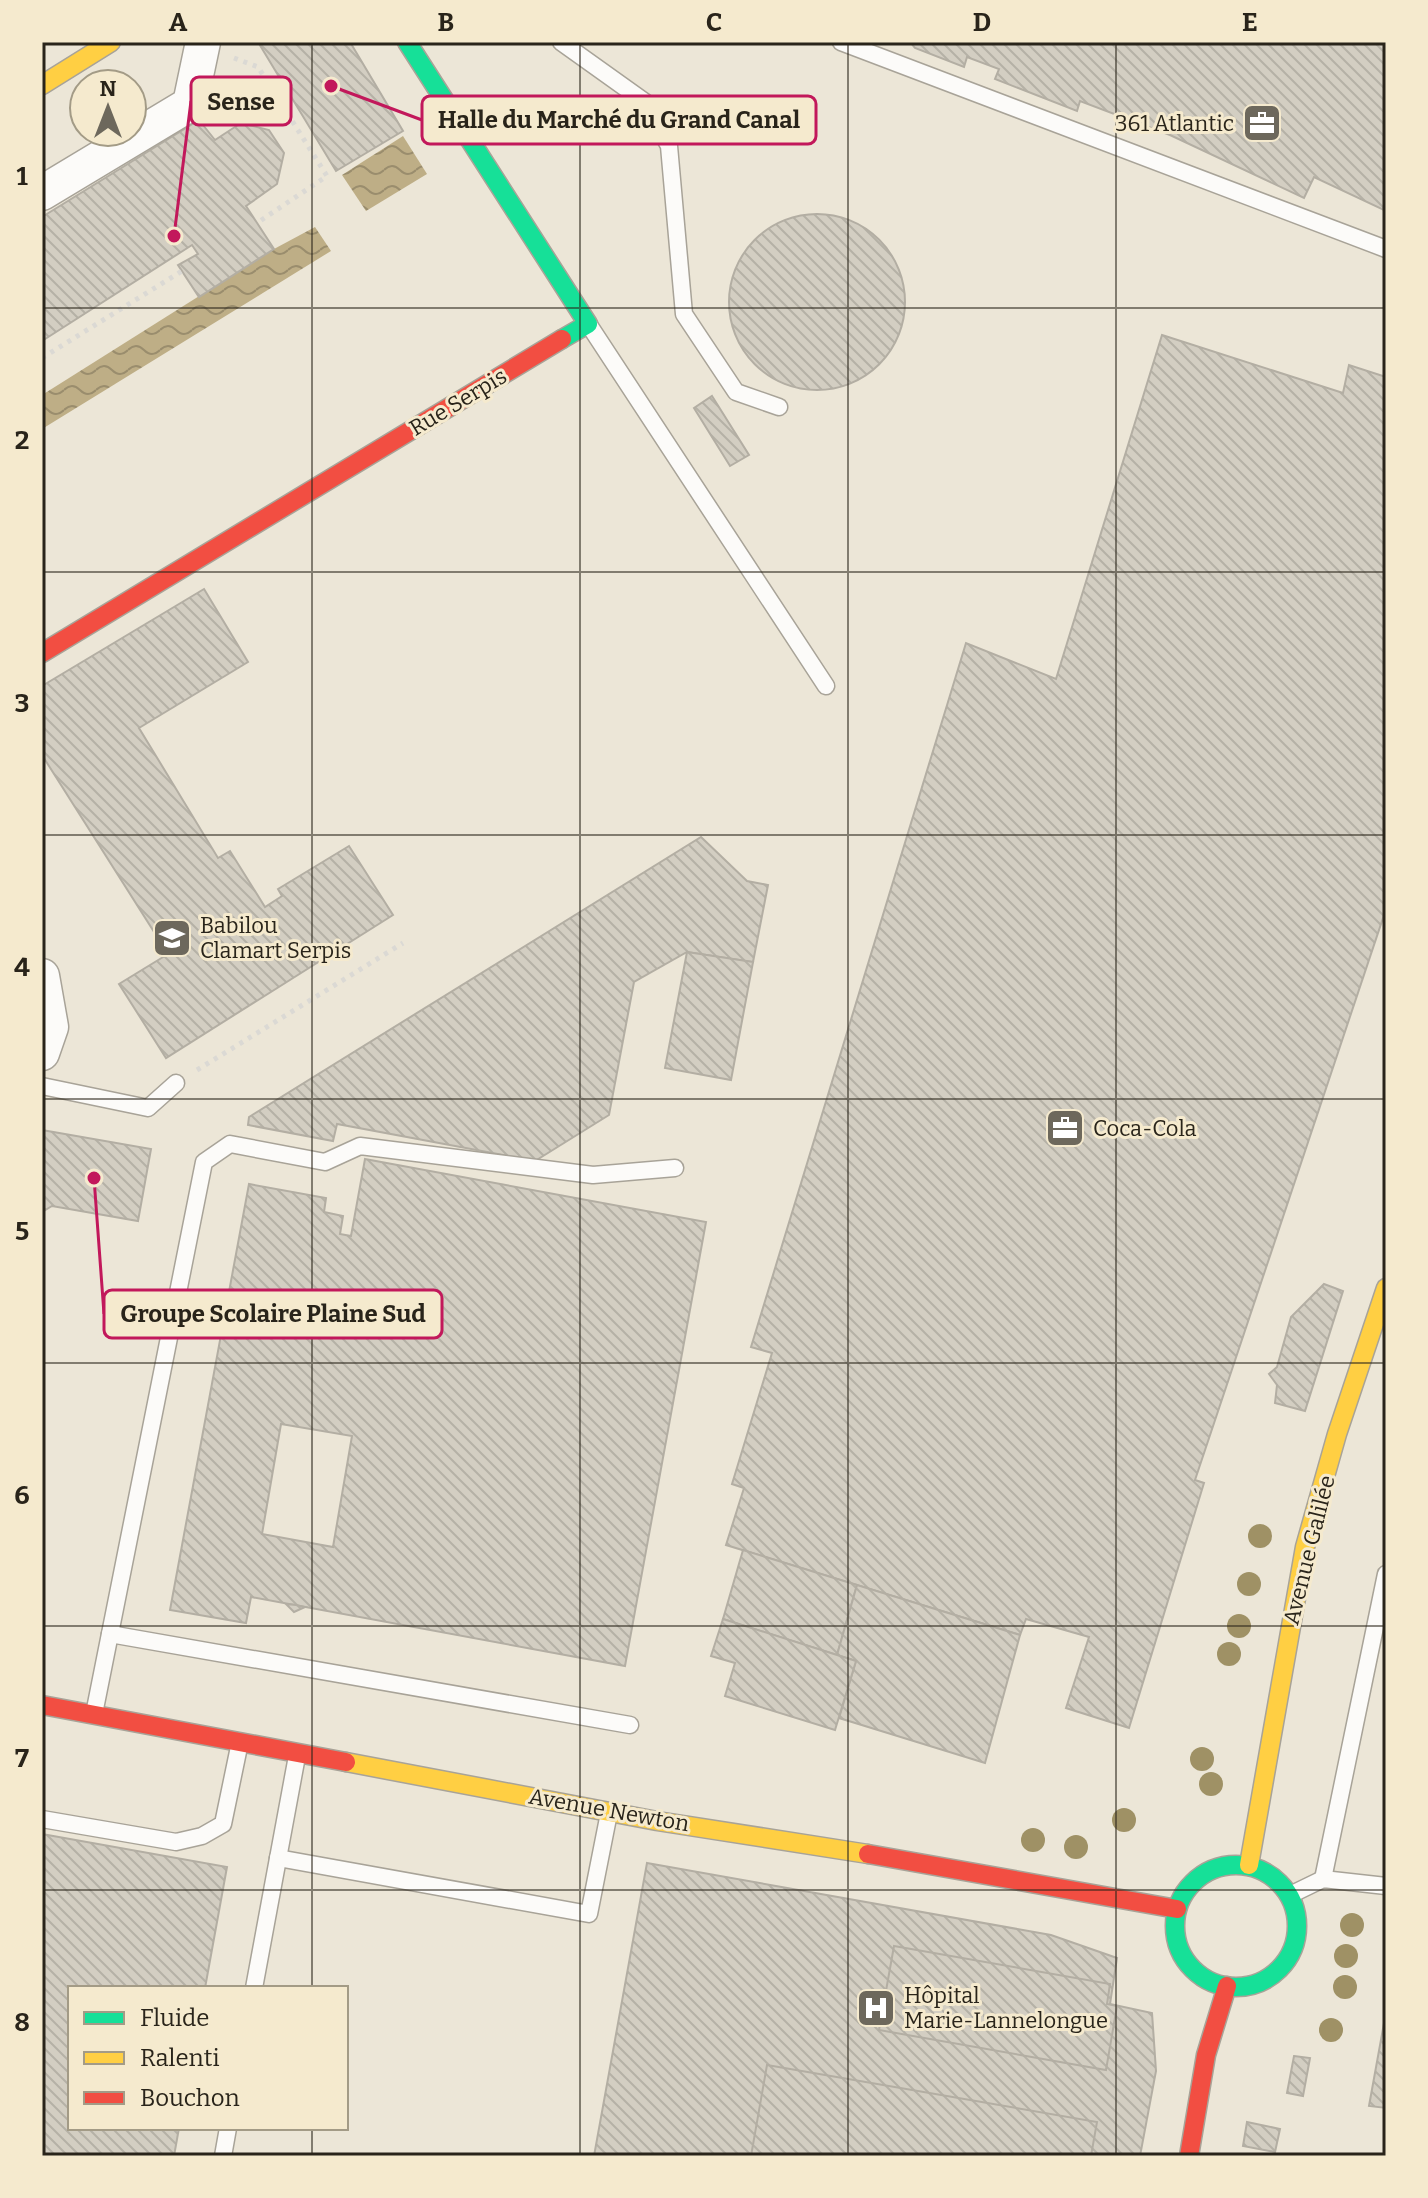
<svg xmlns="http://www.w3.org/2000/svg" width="1428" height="2198" font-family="Bitter,serif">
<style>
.water{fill:url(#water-waves)}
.building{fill:url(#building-back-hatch);stroke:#b3aea3;stroke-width:2;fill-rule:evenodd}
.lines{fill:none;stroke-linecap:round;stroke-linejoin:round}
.lane-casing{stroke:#a8a398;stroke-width:19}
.street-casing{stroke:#a8a398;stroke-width:37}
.fast-casing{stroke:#a8a398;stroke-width:21}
.slow-casing{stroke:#a8a398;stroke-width:21}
.jam-casing{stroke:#a8a398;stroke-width:21}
.path{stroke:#dbd9d4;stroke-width:5;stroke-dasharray:4 6;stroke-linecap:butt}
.lane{stroke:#fcfbf9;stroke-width:16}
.street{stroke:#fcfbf9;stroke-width:34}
.fast{stroke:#16e098;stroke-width:18}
.slow{stroke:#ffcf43;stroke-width:18}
.jam{stroke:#f24e42;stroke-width:18}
.tree{fill:#9f9165}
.grid{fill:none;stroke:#29241a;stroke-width:2;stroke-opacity:0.55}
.labels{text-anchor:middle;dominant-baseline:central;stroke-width:6;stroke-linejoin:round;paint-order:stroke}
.poi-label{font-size:22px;fill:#29241a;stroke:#f5eace;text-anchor:start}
.street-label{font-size:22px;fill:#29241a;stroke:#f5eace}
.leader{fill:none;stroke:#c2185b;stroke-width:3}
.callout-dot{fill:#c2185b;stroke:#f5eace;stroke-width:3}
.callout{fill:#f5eace;stroke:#c2185b;stroke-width:3}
.callout-label{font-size:24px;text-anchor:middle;font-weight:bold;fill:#29241a}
.neatline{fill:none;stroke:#29241a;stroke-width:3}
.grid-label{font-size:26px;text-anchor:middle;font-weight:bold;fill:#29241a}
</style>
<defs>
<pattern id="water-waves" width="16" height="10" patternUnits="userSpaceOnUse" patternTransform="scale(2)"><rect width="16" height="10" fill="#beae86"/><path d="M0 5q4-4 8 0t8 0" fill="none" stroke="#9a8d6d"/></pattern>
<pattern id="building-back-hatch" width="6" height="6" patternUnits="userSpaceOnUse" patternTransform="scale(2)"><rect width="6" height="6" fill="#d3cec2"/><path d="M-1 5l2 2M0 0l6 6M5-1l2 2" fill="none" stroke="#b5b1a6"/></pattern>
</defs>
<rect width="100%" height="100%" fill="#ece6d7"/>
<!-- water -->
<g class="water">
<path d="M 403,136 L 427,174 L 366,211 L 342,175 Z"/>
<path d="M 315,227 L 331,251 L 42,429 L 42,395 L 274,249 Z"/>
</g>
<!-- building -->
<g class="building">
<path d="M 258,42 L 350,42 L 403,131 L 336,171 Z"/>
<path d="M 910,42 L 1386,42 L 1386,211 L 1314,177 L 1304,198 L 1170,135 L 1080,101 L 1077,111 L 995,79 L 999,69 L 967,57 L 964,67 L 915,48 Z"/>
<path d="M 199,120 L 215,140 L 241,123 L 269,130 L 284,153 L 277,184 L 246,206 L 274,249 L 199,297 L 178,265 L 198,254 L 192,245 L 42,341 L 42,217 Z"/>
<circle cx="817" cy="302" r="88"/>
<path d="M 1162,335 L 1343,393 L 1349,365 L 1386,377 L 1386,909 L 1195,1480 L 1204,1483 L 1129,1728 L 1066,1708 L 1089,1637 L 1026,1619 L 1020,1635 L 726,1545 L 744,1488 L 732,1484 L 772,1353 L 751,1347 L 966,643 L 1056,679 Z"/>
<path d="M 712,396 L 749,455 L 730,466 L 694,408 Z"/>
<path d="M 204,589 L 248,662 L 139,728 L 218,858 L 230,851 L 265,907 L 282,896 L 278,889 L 349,846 L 393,915 L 166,1058 L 119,984 L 168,954 L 42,755 L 42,686 Z"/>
<path d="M 701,837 L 747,881 L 768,885 L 753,962 L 687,952 L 634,982 L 609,1115 L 535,1161 L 337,1124 L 333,1141 L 248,1125 L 249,1117 Z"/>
<path d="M 687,952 L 753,962 L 731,1080 L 665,1068 Z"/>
<path d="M 42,1130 L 151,1149 L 138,1221 L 52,1206 L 42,1212 Z"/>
<path d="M 365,1159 L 706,1222 L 625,1666 L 251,1597 L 246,1623 L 170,1610 L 249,1184 L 326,1198 L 324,1212 L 343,1216 L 340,1234 L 351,1236 ZM 281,1424 L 352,1436 L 333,1547 L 262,1534 Z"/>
<path d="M 1324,1284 L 1343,1291 L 1305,1411 L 1275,1403 L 1277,1385 L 1269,1374 L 1277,1367 L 1291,1317 Z"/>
<path d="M 743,1550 L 857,1585 L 837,1655 L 723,1619 Z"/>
<path d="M 857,1585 L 1020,1635 L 985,1763 L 839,1718 L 856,1661 L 837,1655 Z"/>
<path d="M 286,1604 L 296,1605 L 305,1607 L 294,1612 Z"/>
<path d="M 723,1619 L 856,1661 L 835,1730 L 725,1696 L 735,1663 L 711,1656 Z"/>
<path d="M 42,1834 L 227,1867 L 205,1988 L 70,1988 L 70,2128 L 179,2128 L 174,2156 L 42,2156 Z"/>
<path d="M 647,1863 L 1051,1935 L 1117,1958 L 1110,2004 L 1152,2013 L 1156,2071 L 1140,2156 L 594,2156 Z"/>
<path d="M 894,1946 L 1110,1984 L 1107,2004 L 1117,2006 L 1106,2070 L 879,2030 Z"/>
<path d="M 1386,2012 L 1386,2108 L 1369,2106 Z"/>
<path d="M 1294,2056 L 1310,2058 L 1303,2096 L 1287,2093 Z"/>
<path d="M 767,2065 L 1097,2122 L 1091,2156 L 751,2156 Z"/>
<path d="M 1247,2122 L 1280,2129 L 1275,2152 L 1243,2146 Z"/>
</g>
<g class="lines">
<!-- lane casing -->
<g class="lane-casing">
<g id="lane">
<path d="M 561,42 L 645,102 L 669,146 L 684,314 L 736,392 L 779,407"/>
<path d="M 841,42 L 1386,249"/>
<path d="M 589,325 L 826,686"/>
<path d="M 42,1086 L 148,1108 L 176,1083"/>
<path d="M 110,1634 L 630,1725"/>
<path d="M 94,1714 L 204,1162 L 230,1144 L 325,1162 L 360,1146 L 593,1175 L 675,1168"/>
<path d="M 42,1819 L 176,1842 L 202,1836 L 223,1824 L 240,1742"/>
<path d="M 278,1858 L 589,1914 L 609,1813"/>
<path d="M 1323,1879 L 1386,1574"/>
<path d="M 1290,1895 L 1323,1879 L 1386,1886"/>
<path d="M 254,1988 L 297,1756"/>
<path d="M 223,2156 L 228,2128"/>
</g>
</g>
<!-- street casing -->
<g class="street-casing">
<g id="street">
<path d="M 42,193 L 190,104 L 203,42"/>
<path d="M 42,976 L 51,1027 L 42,1053"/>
</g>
</g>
<!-- fast casing -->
<g class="fast-casing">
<g id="fast">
<path d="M 407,42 L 588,324 L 562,339"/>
<circle cx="1236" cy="1926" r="61"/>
</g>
</g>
<!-- slow casing -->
<g class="slow-casing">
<g id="slow">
<path d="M 42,85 L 111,42"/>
<path d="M 346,1762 L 657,1821 L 868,1854"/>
<path d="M 1249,1865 L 1305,1547 L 1337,1434 L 1386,1288"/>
</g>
</g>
<!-- jam casing -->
<g class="jam-casing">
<g id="jam">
<path d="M 42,653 L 562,339"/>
<path d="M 42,1705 L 346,1762"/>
<path d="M 868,1854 L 1177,1909"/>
<path d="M 1189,2156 L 1206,2055 L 1227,1986"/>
</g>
</g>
<!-- path -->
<g class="path">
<path d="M 234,58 L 258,67 L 327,176 L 257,223"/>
<path d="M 42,358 L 182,271"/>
<path d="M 197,1070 L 403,943"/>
</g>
<!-- lane -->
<use href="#lane" class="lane"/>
<!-- street -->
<use href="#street" class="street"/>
<!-- fast -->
<use href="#fast" class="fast"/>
<!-- slow -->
<use href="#slow" class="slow"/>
<!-- jam -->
<use href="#jam" class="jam"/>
</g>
<!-- trees -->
<g class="tree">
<circle cx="1260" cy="1536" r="12"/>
<circle cx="1249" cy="1584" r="12"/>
<circle cx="1239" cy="1626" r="12"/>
<circle cx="1229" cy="1654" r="12"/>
<circle cx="1202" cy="1759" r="12"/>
<circle cx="1211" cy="1784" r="12"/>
<circle cx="1124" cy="1820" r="12"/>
<circle cx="1033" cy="1840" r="12"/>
<circle cx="1076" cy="1847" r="12"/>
<circle cx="1352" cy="1925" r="12"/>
<circle cx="1346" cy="1956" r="12"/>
<circle cx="1345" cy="1987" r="12"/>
<circle cx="1331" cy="2030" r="12"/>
</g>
<!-- grid -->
<path class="grid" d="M 312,42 L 312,1988M 580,42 L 580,2156M 848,42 L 848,2156M 1116,42 L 1116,2156M 42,308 L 1386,308M 42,572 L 1386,572M 42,835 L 1386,835M 42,1099 L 1386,1099M 42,1363 L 1386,1363M 42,1626 L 1386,1626M 42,1890 L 1386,1890M 312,2128 L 312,2156"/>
<!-- icons -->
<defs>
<g id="office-square" transform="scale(2)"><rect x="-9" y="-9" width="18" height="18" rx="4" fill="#6d685c" stroke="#f5eace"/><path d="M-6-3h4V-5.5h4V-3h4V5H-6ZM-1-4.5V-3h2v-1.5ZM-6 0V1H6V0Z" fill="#fff"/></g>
<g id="school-square" transform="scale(2)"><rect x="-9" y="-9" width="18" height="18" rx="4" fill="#6d685c" stroke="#f5eace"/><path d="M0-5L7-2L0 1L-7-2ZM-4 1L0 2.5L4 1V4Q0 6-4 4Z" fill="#fff"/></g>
<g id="hospital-square" transform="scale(2)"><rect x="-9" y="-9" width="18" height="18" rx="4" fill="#6d685c" stroke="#f5eace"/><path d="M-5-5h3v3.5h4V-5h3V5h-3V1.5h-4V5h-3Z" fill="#fff"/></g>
</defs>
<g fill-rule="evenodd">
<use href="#office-square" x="1262" y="123"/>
<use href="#school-square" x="172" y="938"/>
<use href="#office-square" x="1065" y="1128"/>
<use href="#hospital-square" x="876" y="2008"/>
</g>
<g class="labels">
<!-- poi labels -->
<g class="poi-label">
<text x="1234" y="123" text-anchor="end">361 Atlantic</text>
<text x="200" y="925">Babilou<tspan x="200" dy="25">Clamart Serpis</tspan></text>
<text x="1093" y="1128">Coca-Cola</text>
<text x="904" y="1995">Hôpital<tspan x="904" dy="25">Marie-Lannelongue</tspan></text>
</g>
<!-- street labels -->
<g class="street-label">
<text transform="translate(458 402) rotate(-31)">Rue Serpis</text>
<text transform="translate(1309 1550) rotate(-76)">Avenue Galilée</text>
<text transform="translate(609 1810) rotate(10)">Avenue Newton</text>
</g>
</g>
<!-- callouts -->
<path class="leader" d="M174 236L191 101M331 86L422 120M94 1178L104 1314"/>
<g class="callout-dot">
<circle cx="174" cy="236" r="8"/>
<circle cx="331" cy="86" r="8"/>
<circle cx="94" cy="1178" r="8"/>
</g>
<g class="callout">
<rect x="191" y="77" width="100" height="48" rx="8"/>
<rect x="422" y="96" width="394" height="48" rx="8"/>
<rect x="104" y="1290" width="338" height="48" rx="8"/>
</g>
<g class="callout-label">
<text x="241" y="110">Sense</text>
<text x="619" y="128">Halle du Marché du Grand Canal</text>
<text x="273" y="1322">Groupe Scolaire Plaine Sud</text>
</g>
<!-- border -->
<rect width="1428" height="2198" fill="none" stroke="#f5eace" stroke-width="88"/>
<!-- legend -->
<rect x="68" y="1986" width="280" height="144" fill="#f5eace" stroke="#a39b86" stroke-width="2"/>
<rect x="84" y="2012" width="40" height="12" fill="#16e098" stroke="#a39b86" stroke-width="2"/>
<text x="140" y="2026" font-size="24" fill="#29241a">Fluide</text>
<rect x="84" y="2052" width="40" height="12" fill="#ffcf43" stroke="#a39b86" stroke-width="2"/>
<text x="140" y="2066" font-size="24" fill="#29241a">Ralenti</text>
<rect x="84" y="2092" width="40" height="12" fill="#f24e42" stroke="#a39b86" stroke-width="2"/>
<text x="140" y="2106" font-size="24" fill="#29241a">Bouchon</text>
<!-- north arrow -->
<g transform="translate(108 108)"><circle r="38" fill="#f5eace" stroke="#a39b86" stroke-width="2"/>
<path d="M0-6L14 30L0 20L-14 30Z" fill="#6d685c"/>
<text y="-12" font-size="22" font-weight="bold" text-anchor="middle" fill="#29241a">N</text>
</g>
<rect x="44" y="44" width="1340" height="2110" class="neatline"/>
<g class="grid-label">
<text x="178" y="31">A</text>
<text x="446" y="31">B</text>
<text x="714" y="31">C</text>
<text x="982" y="31">D</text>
<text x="1250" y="31">E</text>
<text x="22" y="185">1</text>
<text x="22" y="449">2</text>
<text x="22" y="712">3</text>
<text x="22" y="976">4</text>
<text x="22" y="1240">5</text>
<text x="22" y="1504">6</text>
<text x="22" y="1767">7</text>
<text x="22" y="2031">8</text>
</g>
</svg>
